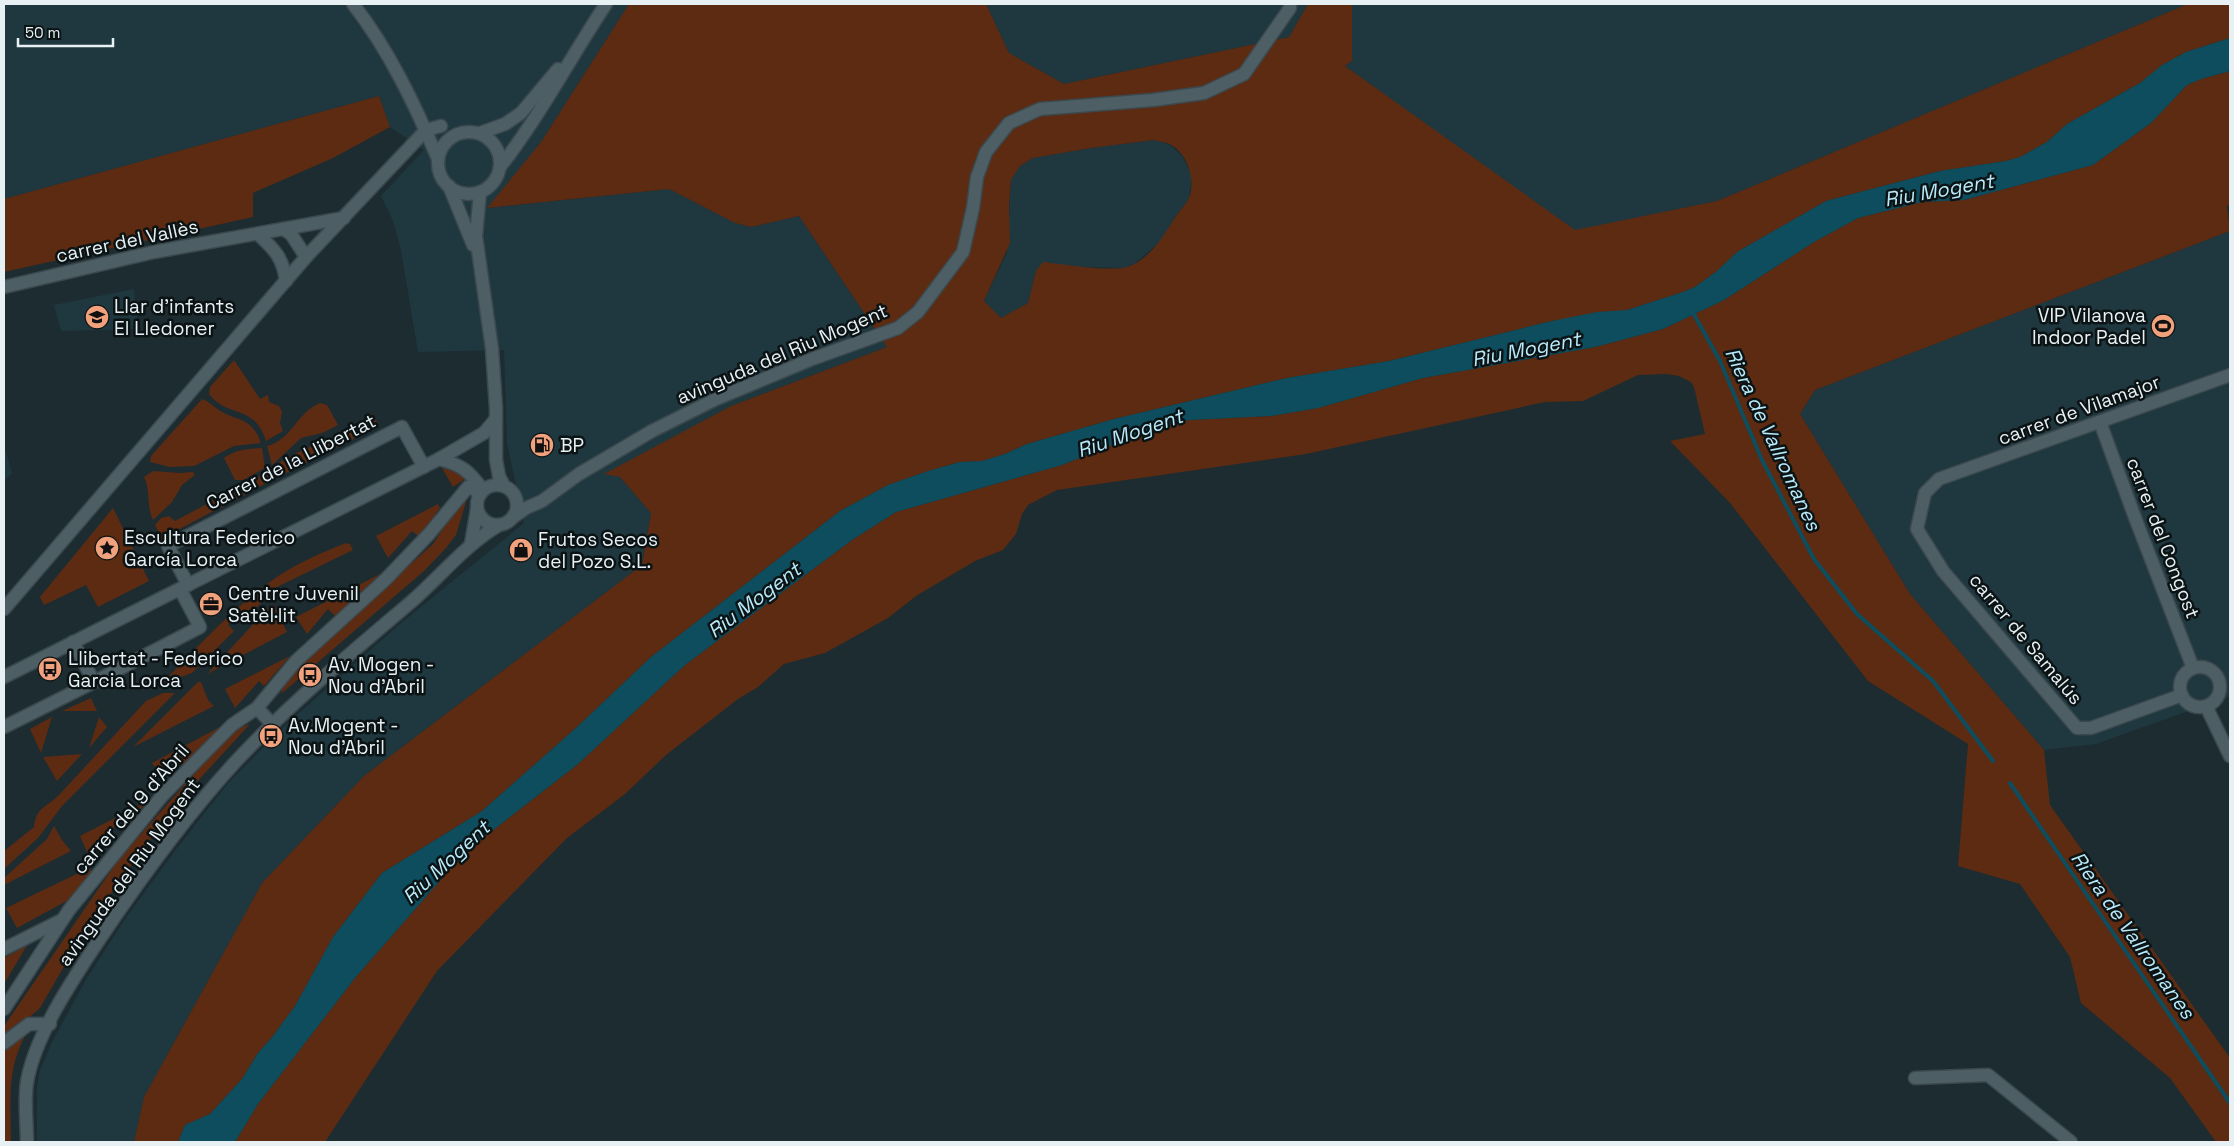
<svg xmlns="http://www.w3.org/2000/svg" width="2234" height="1146" font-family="'Space Grotesk',sans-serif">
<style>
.built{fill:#1f383f}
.green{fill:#5c2b12;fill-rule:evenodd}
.water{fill:#0d4d5d}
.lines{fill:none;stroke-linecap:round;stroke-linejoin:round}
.stream{stroke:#0d4d5d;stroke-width:4}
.street-casing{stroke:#3b494e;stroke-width:15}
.street{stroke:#4d5f64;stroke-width:12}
.labels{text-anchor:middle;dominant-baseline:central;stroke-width:5;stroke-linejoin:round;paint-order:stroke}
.street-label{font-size:19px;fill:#e7f1f4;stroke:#0c1315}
.poi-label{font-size:19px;fill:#e7f1f4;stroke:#0c1315;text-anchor:start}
.water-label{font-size:20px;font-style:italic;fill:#b8eafa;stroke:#0c1315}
</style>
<rect width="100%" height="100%" fill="#1c2c31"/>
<!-- built -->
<g class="built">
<path d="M 4,4 L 629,4 L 541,142 L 488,208 L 669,189 L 735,223 L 751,227 L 799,216 L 887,347 L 731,406 L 605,474 L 620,477 L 651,513 L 642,565 L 364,776 L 262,883 L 144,1097 L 134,1142 L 37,1142 L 37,1087 L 40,1070 L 52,1042 L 87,978 L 127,916 L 178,847 L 229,782 L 290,721 L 401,623 L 524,523 L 507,443 L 504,350 L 418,352 L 401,250 L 393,221 L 381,196 L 424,150 L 390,127 L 379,96 L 4,199 Z"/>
<path d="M 986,4 L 1308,4 L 1289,37 L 1064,84 L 1009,53 Z"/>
<path d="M 1352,4 L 2188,4 L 1717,201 L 1574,231 L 1345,66 L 1352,61 Z"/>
<path d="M 1154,140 L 1170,145 L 1182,156 L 1192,175 L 1189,199 L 1175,217 L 1161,241 L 1135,263 L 1125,268 L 1087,267 L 1036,271 L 1028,303 L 1001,318 L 984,301 L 1007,253 L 1011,180 L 1020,166 L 1033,158 L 1091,148 Z"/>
<path d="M 2230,231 L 2230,696 L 2096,744 L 2044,750 L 1910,594 L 1800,414 L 1815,390 Z"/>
<path d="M 134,289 L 138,329 L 61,331 L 54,305 Z"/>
<path d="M 4,445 L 12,473 L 4,481 Z"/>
</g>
<!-- green -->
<g class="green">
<path d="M 629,4 L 986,4 L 1009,53 L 1064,84 L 1289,37 L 1308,4 L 1352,4 L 1352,61 L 1345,66 L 1575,230 L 1717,201 L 2188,4 L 2230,4 L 2230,38 L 2186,52 L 2162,65 L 2140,83 L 2067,124 L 2047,142 L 2020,157 L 2006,161 L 1940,171 L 1826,201 L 1737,252 L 1717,271 L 1695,287 L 1683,292 L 1627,310 L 1552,321 L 1389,361 L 1287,378 L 1114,419 L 1027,444 L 1005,454 L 982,461 L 960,462 L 928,471 L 888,485 L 840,511 L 651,657 L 577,727 L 482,811 L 382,873 L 333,937 L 295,1006 L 273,1036 L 258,1053 L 242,1079 L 210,1114 L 185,1125 L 178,1142 L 134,1142 L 144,1097 L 262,883 L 364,776 L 642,565 L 651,513 L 620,477 L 604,474 L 731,406 L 887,347 L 799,216 L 751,227 L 735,223 L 669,189 L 487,208 L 541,142 ZM 1154,140 C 1159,142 1165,142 1169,144 C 1188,152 1197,183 1188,200 C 1184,207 1178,212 1174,219 C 1163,237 1149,260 1127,267 C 1111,272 1062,264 1043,262 L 1036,271 L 1028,303 L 1001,318 L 984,301 L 1010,243 L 1009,206 L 1011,180 L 1020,166 L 1033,158 L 1091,148 Z"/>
<path d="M 2230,71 L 2230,204 L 2227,206 L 2230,231 L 1815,390 L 1800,414 L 1910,594 L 2044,750 L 2050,805 L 2230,1058 L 2230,1142 L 2216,1142 L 2170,1078 L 2081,1003 L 2070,957 L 2020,884 L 1958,866 L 1968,744 L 1868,681 L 1730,503 L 1670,441 L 1705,434 L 1694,387 L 1691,382 L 1679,376 L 1666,374 L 1638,375 L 1583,401 L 1545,402 L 1306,454 L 1057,490 L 1028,505 L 1022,514 L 1016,534 L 1003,550 L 975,561 L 916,596 L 888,618 L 825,653 L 784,664 L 758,687 L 738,699 L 666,755 L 625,794 L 567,838 L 437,971 L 325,1142 L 235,1142 L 258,1104 L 355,978 L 465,852 L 578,764 L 685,665 L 852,540 L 896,512 L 1062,465 L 1149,430 L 1189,420 L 1271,416 L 1318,408 L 1423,378 L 1595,347 L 1663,329 L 1724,300 L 1814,242 L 1858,218 L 1922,202 L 1964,200 L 2093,165 L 2151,123 L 2187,85 L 2201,79 Z"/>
<path d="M 379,96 L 390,127 L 333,158 L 253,193 L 253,217 L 4,272 L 4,199 Z"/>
<path d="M 234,360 L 260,399 L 268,395 L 269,402 L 279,406 L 282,412 L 280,423 L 283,431 L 266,441 C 254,403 228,419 209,394 L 210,387 Z"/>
<path d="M 202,399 C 209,401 215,408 222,412 C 241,422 252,418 261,443 L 234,446 L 194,466 L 170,467 L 150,462 L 151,456 Z"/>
<path d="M 320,403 L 327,405 L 338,425 L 322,433 L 301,438 L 272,465 L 267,446 C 292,440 297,412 320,403 Z"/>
<path d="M 373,414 L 379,426 L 278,477 L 273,467 C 288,456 305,449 322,442 C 340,435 357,424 373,414 Z"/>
<path d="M 262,448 L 265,468 L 243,480 L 235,480 L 224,458 C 236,449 247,449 262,448 Z"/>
<path d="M 442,468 L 457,472 L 465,479 L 453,487 Z"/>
<path d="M 267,470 L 272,480 L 172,533 L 167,544 L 164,544 L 155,525 L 161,518 L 169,516 L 175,521 L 261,475 Z"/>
<path d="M 153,471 L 180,473 L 193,472 L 195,475 L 182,485 L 172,502 L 153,520 C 146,504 151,492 144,477 Z"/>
<path d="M 469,492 L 456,535 L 446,548 L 424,571 L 281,694 L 285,680 L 348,620 L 433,544 L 464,496 Z"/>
<path d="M 438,504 L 440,508 L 435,514 L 437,516 L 418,536 L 412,531 L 388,558 L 376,536 Z"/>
<path d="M 113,508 L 149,581 L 98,607 L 86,585 L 44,605 L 40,597 Z"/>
<path d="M 346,543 L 350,544 L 353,550 L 277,587 L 242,622 L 236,618 L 228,625 L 234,631 L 192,673 L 161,684 C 197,648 232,608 274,579 C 295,564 321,553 346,543 Z"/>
<path d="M 382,573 L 335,616 L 328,609 L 307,634 L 296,617 Z"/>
<path d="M 271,605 L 274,605 L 287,632 L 207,674 Z"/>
<path d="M 290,656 L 264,686 L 259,681 L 235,708 L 225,689 Z"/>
<path d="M 198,682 L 201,682 L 208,700 L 214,706 L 133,747 Z"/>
<path d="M 163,693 L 175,693 L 62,806 L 38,838 L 4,869 L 4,851 L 34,827 C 36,807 46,808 59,795 L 146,701 Z"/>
<path d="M 91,698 L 97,711 L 62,711 Z"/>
<path d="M 52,717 L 41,753 L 30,729 Z"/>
<path d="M 99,717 L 107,727 L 89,748 Z"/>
<path d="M 250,724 L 173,808 L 88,925 L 40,1008 L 4,1039 L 4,1026 L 119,859 L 232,731 Z"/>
<path d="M 220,727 L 182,766 L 174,759 L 160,775 L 152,763 Z"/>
<path d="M 82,754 L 57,781 L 43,757 Z"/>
<path d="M 146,802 L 132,821 L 119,821 L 90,859 L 80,836 Z"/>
<path d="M 54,826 L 62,840 L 71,851 L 4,885 L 4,878 L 47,839 Z"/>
<path d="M 89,868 L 92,872 L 72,898 L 17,928 L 6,908 Z"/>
<path d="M 29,942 L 4,984 L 4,958 L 21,949 L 22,943 Z"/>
<path d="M 26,1034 C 6,1070 11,1102 11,1142 L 4,1142 L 4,1054 L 8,1043 Z"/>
</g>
<!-- water -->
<path class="water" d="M 2230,38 L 2230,71 L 2201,79 L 2187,85 L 2151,123 L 2093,165 L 1964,200 L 1922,202 L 1858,218 L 1814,242 L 1724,300 L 1663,329 L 1595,347 L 1423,378 L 1318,408 L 1271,416 L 1189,420 L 1149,430 L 1062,465 L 896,512 L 852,540 L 685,665 L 578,764 L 465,852 L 355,978 L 258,1104 L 235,1142 L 178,1142 L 185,1125 L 210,1114 L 242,1079 L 258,1053 L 273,1036 L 295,1006 L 333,937 L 382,873 L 482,811 L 577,727 L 651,657 L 840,511 L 888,485 L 928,471 L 960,462 L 982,461 L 1005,454 L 1027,444 L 1114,419 L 1287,378 L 1389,361 L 1552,321 L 1597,312 L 1627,310 L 1683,292 L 1695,287 L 1717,271 L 1737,252 L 1826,201 L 1940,171 L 2006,161 L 2020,157 L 2047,142 L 2067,124 L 2140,83 L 2162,65 L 2186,52 Z"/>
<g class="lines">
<!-- stream -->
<g class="stream">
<path d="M 1692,311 L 1720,361 L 1762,460 L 1814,559 L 1857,614 L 1933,681 L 1993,761"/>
<path d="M 2010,783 L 2230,1103"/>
</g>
<!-- street casing -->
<g class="street-casing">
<g id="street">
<path d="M 353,4 C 389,50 415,105 438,159"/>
<circle cx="469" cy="163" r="31"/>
<path d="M 480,133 L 505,124 L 521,113 L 558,69"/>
<path d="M 500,167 C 540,116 570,58 606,4"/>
<path d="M 449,186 L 473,245"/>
<path d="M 480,192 L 476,236 L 492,349 L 496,408 L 496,460 L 499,476 L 504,486"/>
<path d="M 283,229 L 291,234 L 306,257"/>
<path d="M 258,234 C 275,250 283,258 286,281"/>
<path d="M 4,287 L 154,252 L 344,218"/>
<path d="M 2100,422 L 2134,515 L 2193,668"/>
<path d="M 439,459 C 462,465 469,471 483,490"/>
<circle cx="497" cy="505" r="20"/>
<path d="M 513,517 L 526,508 L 542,501 L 579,474 L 652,431 L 716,399 L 812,359 L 898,328 L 918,312 L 963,252 L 973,208 L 977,177 L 986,152 L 1009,123 L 1040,109 L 1153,100 L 1204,93 L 1244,74 L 1290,8 L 1290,4"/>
<path d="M 471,544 L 477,509"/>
<path d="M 188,585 L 168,546 L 402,427 L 424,467"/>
<path d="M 4,609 L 306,257 L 426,130 L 441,126"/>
<circle cx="2200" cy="687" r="20"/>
<path d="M 4,677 L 439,459 L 484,433 L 495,420"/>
<path d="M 94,682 L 200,627 L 180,589"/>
<path d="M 2182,695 L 2091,728 L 2077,728 L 1943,571 L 1917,529 L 1925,493 L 1939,479 L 2230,375"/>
<path d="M 2206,706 L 2230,756"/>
<path d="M 257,708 L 273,725"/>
<path d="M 4,727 L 94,682 L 73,642"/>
<path d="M 4,949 L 62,920"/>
<path d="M 4,1009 L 69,910 L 162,796 L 232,725 L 257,708 L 296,661 L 386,579 L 429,534 L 468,487 L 480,492"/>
<path d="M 4,1043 L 29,1024 L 50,1024"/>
<path d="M 1915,1078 L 1988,1075 L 2071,1142"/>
<path d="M 27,1142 C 27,1123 24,1101 27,1082 C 35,1036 71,982 97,943 C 140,879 186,815 239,758 C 292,702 352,652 411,602 C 441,576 465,545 499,525"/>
</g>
</g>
<!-- street -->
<use href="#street" class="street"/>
</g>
<!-- icons -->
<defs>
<g id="school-disc" transform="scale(1.25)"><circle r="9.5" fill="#f1a17b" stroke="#0c1315"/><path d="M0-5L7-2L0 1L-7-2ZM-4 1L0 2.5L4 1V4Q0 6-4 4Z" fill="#111"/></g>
<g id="stadium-disc" transform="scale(1.25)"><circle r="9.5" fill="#f1a17b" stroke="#0c1315"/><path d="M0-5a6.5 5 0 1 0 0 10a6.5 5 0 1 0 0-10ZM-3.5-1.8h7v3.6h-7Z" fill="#111"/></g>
<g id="fuel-disc" transform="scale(1.25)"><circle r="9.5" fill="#f1a17b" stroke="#0c1315"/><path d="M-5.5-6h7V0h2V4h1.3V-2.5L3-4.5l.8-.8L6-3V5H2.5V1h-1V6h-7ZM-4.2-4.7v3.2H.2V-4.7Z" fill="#111"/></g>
<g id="sight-disc" transform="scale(1.25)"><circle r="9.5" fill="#f1a17b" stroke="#0c1315"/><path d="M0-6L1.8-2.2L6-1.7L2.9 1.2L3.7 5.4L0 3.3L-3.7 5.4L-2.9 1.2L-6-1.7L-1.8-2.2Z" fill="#111"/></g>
<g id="shop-disc" transform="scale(1.25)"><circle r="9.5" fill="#f1a17b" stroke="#0c1315"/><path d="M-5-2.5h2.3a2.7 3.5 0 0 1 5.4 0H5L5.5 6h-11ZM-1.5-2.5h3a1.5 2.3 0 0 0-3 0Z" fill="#111"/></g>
<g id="office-disc" transform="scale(1.25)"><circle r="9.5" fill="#f1a17b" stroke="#0c1315"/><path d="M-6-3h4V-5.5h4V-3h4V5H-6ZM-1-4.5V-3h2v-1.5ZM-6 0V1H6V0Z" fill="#111"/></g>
<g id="bus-disc" transform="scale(1.25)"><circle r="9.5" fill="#f1a17b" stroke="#0c1315"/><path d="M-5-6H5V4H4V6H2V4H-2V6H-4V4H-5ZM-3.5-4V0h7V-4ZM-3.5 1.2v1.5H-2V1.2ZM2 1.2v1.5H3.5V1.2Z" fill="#111"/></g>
</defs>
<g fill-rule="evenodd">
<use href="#school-disc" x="97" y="317"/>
<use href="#stadium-disc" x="2163" y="326"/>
<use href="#fuel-disc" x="542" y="445"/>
<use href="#sight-disc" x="107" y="548"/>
<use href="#shop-disc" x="521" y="550"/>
<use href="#office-disc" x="211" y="604"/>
<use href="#bus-disc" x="50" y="669"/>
<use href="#bus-disc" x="310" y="675"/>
<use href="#bus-disc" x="271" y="736"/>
</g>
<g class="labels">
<!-- street labels -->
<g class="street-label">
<text transform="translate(127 241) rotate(-12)">carrer del Vallès</text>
<text transform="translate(782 354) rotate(-23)">avinguda del Riu Mogent</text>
<text transform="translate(2079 410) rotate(-20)">carrer de Vilamajor</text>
<text transform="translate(291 462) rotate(-27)">Carrer de la Llibertat</text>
<text transform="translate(2163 538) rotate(69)">carrer del Congost</text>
<text transform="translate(2026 639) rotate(50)">carrer de Samalús</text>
<text transform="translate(131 809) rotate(-49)">carrer del 9 d'Abril</text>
<text transform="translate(129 872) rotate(-54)">avinguda del Riu Mogent</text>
</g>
<!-- poi labels -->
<g class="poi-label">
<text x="114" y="306">Llar d'infants<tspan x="114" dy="22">El Lledoner</tspan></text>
<text x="2146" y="315" text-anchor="end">VIP Vilanova<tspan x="2146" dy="22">Indoor Padel</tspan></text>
<text x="560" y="445">BP</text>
<text x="124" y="537">Escultura Federico<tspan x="124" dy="22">García Lorca</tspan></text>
<text x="538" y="539">Frutos Secos<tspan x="538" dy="22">del Pozo S.L.</tspan></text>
<text x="228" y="593">Centre Juvenil<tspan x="228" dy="22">Satèl·lit</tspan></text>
<text x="68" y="658">Llibertat - Federico<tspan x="68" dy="22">Garcia Lorca</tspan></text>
<text x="328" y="664">Av. Mogen -<tspan x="328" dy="22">Nou d'Abril</tspan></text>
<text x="288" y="725">Av.Mogent -<tspan x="288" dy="22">Nou d'Abril</tspan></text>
</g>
<!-- water labels -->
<g class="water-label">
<text transform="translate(1939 190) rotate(-10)">Riu Mogent</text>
<text transform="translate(1526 349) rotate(-11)">Riu Mogent</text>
<text transform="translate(1130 433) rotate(-19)">Riu Mogent</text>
<text transform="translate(1773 439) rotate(65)">Riera de Vallromanes</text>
<text transform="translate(754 600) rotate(-37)">Riu Mogent</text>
<text transform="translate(446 862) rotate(-43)">Riu Mogent</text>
<text transform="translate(2133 935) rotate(55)">Riera de Vallromanes</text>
</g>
</g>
<!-- border -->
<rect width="2234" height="1146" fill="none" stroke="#e7f1f4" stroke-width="10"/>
<!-- scale -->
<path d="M18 38v8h95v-8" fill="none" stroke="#e7f1f4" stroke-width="2.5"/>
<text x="25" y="38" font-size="15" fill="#e7f1f4" stroke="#0c1315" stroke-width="4" paint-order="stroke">50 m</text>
</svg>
